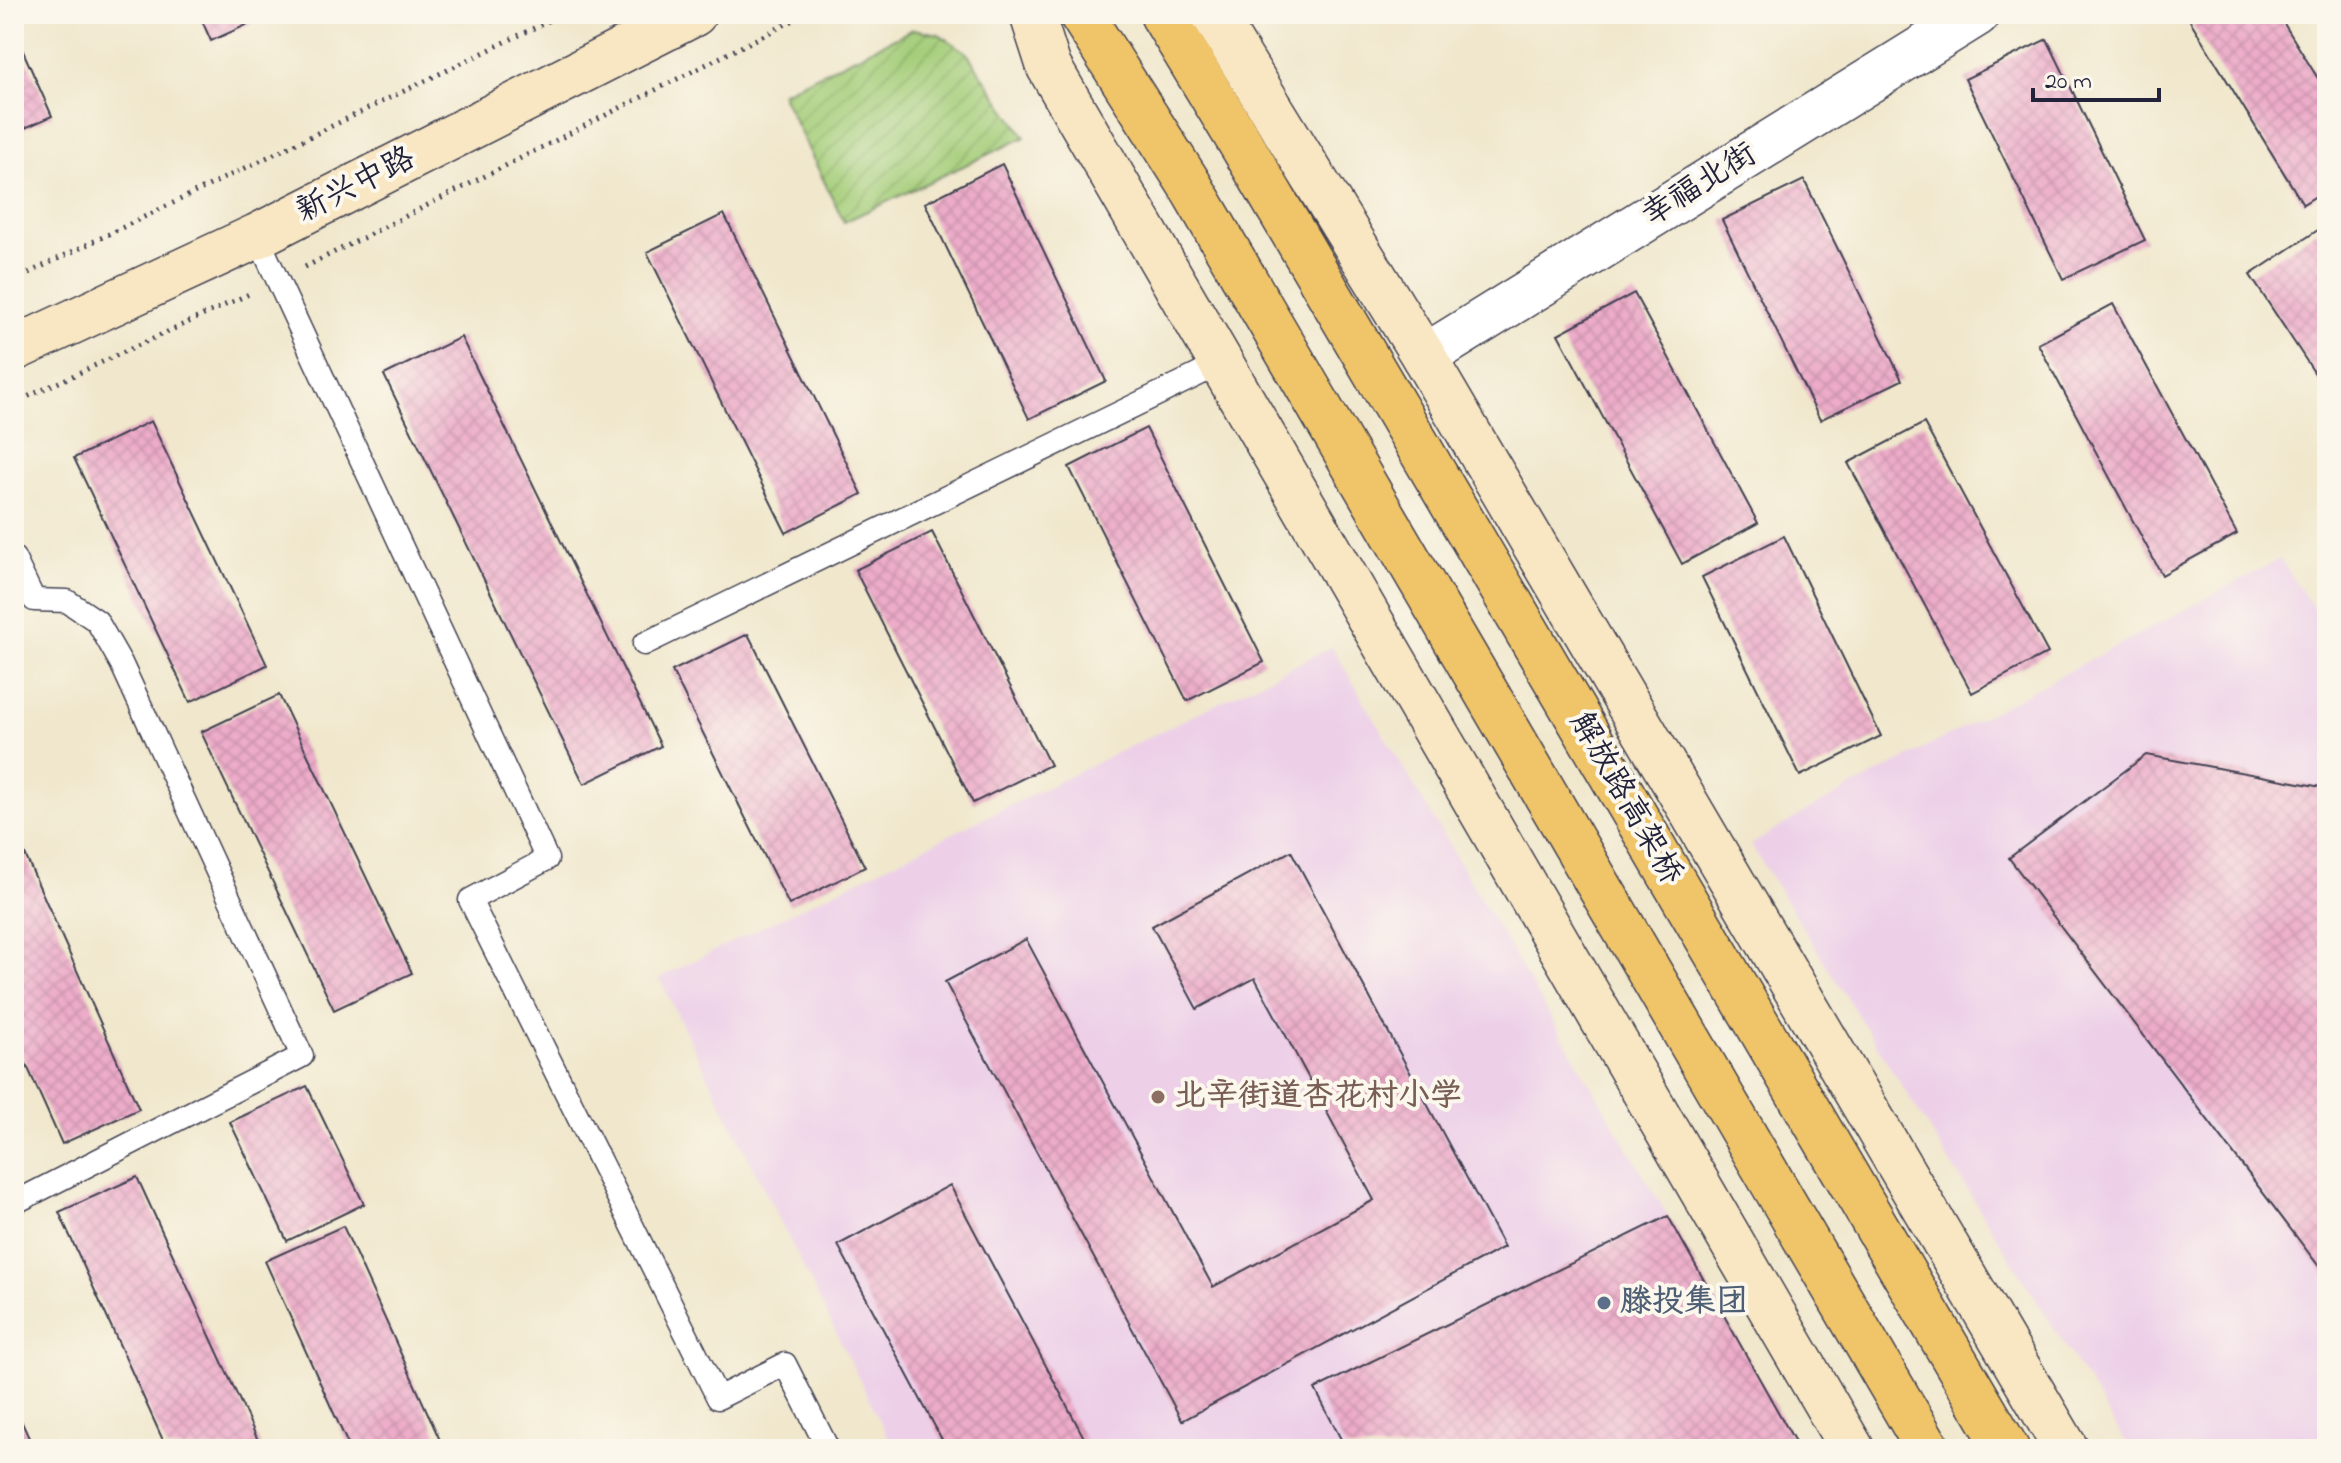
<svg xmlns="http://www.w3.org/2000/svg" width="2341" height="1463" font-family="'Indie Flower','LXGW WenKai TC',sans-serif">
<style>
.built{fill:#edd0e8}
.garden{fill:url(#garden-furrows);stroke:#64785a;stroke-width:2}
.building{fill:url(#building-cross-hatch)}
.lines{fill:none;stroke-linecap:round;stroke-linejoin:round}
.lane-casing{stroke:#414051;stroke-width:25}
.street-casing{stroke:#414051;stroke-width:47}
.secondary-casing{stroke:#414051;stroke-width:47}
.primary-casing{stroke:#414051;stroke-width:47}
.path{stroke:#414051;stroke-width:5;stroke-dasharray:2 6;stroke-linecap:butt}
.lane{stroke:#fff;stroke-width:22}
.street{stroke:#fff;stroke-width:44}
.secondary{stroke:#f9e7c3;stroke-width:44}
.primary{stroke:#f0c469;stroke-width:44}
.education-dot{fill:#8d6e63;stroke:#fbf7ec;stroke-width:3}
.service-dot{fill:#5c6f8a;stroke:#fbf7ec;stroke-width:3}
.labels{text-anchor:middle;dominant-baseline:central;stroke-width:8;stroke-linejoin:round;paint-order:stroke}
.street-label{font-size:32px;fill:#22223b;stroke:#fbf7ec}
.education-label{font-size:32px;font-weight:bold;fill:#785e54;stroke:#fbf7ec;text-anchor:start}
.service-label{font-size:32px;font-weight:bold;fill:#4e5e75;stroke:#fbf7ec;text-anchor:start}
</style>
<defs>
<pattern id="garden-furrows" width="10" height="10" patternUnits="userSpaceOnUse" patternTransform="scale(2)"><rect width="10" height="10" fill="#a5ce7a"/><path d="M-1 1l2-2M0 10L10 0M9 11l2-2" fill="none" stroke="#8eb16a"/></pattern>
<pattern id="building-cross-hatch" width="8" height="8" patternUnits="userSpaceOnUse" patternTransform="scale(2)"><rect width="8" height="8" fill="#edacc9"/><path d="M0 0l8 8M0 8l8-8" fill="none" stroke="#cb94ae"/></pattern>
</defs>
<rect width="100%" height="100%" fill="#fbf7ec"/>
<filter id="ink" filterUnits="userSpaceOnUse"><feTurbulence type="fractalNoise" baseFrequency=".0125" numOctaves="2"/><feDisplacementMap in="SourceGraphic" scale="16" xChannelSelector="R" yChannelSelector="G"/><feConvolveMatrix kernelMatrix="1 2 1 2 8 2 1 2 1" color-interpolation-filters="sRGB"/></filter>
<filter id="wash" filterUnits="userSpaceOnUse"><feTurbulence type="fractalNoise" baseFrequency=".006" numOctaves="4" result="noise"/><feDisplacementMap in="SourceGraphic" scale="32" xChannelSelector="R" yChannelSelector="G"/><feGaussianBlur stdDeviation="1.8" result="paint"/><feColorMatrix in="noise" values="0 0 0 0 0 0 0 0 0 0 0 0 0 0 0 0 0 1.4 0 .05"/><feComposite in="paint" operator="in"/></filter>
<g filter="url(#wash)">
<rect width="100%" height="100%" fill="#f0e7cc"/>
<!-- built -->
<g class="built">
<path d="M 2280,559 L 2327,628 L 2327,1449 L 2130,1449 L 1751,845 L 1807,811 Z"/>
<path d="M 1332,647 L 1668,1216 L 1316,1389 L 1346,1449 L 894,1449 L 659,978 Z"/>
</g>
<!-- garden -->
<path class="garden" d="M 913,29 L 939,34 L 966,52 L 1025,137 L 844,222 L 781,93 Z"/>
<g id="blocks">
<!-- building -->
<g class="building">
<path d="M 199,14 L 271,14 L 211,41 Z"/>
<path d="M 2186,14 L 2278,14 L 2327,93 L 2327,189 L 2303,204 Z"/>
<path d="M 14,31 L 52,116 L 14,133 Z"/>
<path d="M 2047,39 L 2145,240 L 2063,279 L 1965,79 Z"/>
<path d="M 1002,164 L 1106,381 L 1029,419 L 925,203 Z"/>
<path d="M 1804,180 L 1902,380 L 1820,420 L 1722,220 Z"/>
<path d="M 724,214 L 862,494 L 786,533 L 647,252 Z"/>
<path d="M 2327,224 L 2327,392 L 2250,275 Z"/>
<path d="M 1634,293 L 1758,523 L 1682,564 L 1558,334 Z"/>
<path d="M 2113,304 L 2237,534 L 2162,575 L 2038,344 Z"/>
<path d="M 461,337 L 661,746 L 584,784 L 384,375 Z"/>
<path d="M 151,421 L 267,665 L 190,702 L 74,458 Z"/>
<path d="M 1924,423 L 2048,653 L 1972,693 L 1848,463 Z"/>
<path d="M 1146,428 L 1264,662 L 1187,701 L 1069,467 Z"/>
<path d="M 932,532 L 1050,765 L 973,803 L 855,570 Z"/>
<path d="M 1784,536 L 1881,736 L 1800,776 L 1702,577 Z"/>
<path d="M 748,634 L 865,867 L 789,905 L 672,671 Z"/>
<path d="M 279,695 L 412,973 L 334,1010 L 201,732 Z"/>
<path d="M 2146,755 L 2327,788 L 2327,1277 L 2009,858 Z"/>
<path d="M 14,830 L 139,1109 L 62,1144 L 14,1037 Z"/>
<path d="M 1291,851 L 1504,1247 L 1182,1421 L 945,982 L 1026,939 L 1213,1287 L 1374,1200 L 1255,978 L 1197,1009 L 1152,926 Z"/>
<path d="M 307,1086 L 364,1204 L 287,1241 L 230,1122 Z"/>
<path d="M 137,1177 L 262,1449 L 167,1449 L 59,1212 Z"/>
<path d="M 950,1185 L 1090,1449 L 947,1449 L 838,1245 Z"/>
<path d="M 1668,1216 L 1799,1449 L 1346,1449 L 1315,1389 Z"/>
<path d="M 343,1226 L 444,1449 L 350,1449 L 265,1261 Z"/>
<path d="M 14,1405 L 34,1449 L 14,1449 Z"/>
</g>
</g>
</g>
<g filter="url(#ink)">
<use href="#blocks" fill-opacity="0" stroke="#414051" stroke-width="2"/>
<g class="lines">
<!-- lane casing -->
<g class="lane-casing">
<g id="lane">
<path d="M 257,236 L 547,859 L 470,900 L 718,1398 L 785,1364 L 828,1449"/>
<path d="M 14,558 L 34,600 L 67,601 L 97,621 L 121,663 L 302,1056 L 14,1203"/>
<path d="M 644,644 L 1220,364"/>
</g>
</g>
<!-- street casing -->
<g class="street-casing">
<path id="street" d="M 1424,357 L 1977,14"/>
</g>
<!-- secondary casing -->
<g class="secondary-casing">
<g id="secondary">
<path d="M 1032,14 L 1049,67 L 1852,1449"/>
<path d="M 1213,14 L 1424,357 L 2066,1449"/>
<path d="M 14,349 L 257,236 L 694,14"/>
</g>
</g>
<!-- primary casing -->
<g class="primary-casing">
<g id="primary">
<path d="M 1081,14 L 1188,182 L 1928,1449"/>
<path d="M 1162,14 L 1244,149 L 2007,1449"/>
</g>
</g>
<!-- path -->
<g class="path">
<path d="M 305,267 L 806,14"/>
<path d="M 14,280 L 563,14"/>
<path d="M 14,403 L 249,294"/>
</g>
<!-- lane -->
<use href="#lane" class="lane"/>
<!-- street -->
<use href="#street" class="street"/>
<!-- secondary -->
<use href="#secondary" class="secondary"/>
<!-- primary -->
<use href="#primary" class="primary"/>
</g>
</g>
<!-- markers -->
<circle class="education-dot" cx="1158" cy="1097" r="8"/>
<circle class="service-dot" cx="1604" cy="1303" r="8"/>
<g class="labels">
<!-- street labels -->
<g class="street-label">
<text transform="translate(356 186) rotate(-27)">新兴中路</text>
<text transform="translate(1700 186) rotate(-32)">幸福北街</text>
<text transform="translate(1625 799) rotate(60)">解放路高架桥</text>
</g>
<!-- education labels -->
<g class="education-label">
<text x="1174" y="1097">北辛街道杏花村小学</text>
</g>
<!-- service labels -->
<g class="service-label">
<text x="1620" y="1303">滕投集团</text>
</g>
</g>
<!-- margin -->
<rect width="2341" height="1463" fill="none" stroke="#fbf7ec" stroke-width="48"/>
<!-- scale -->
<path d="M2033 88v12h126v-12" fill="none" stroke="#22223b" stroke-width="4"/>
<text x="2045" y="88" font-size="24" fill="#22223b" stroke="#fbf7ec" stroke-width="6" paint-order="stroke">20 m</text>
</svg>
